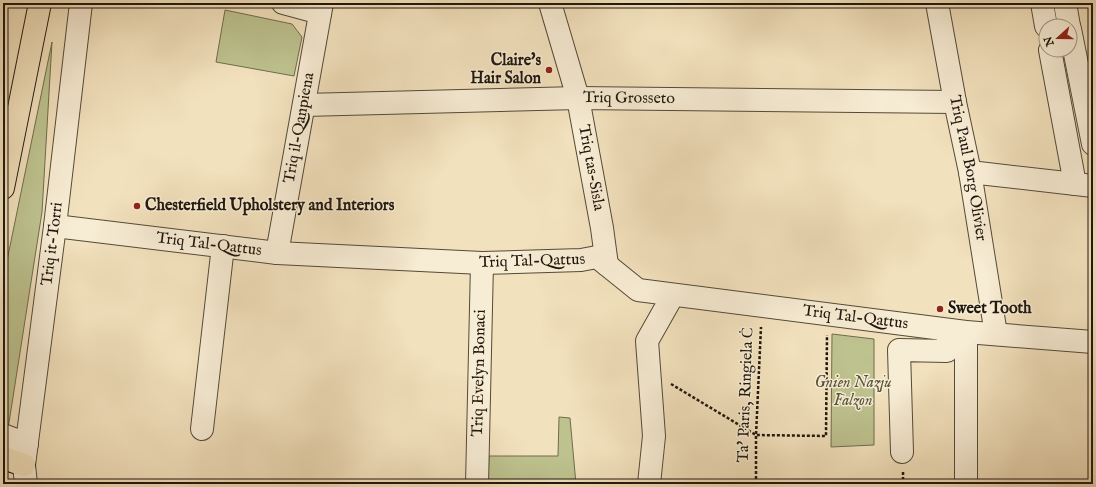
<svg xmlns="http://www.w3.org/2000/svg" width="1096" height="487" font-family="'IM FELL English',serif">
<style>
.green{fill:#bdc28f;stroke:#6e6c4e}
.lines{fill:none;stroke-linecap:round;stroke-linejoin:round}
.minor-casing{stroke:#544a39;stroke-width:24}
.major-casing{stroke:#1f170d;stroke-width:24}
.highway-casing{stroke:#1f170d;stroke-width:24}
.path{stroke:#1f170d;stroke-width:2.5;stroke-dasharray:3 2;stroke-linecap:butt}
.minor{stroke:#f7ecd4;stroke-width:22}
.major{stroke:#f2e1bd;stroke-width:22}
.highway{stroke:#f2e1bd;stroke-width:22}
.poi-dot{fill:#8f2418;stroke:#f7ecd4;stroke-width:1.5}
.labels{text-anchor:middle;dominant-baseline:central;stroke-width:3;stroke-linejoin:round;paint-order:stroke}
.poi-label{font-size:16px;font-weight:bold;fill:#1f170d;stroke:#f7ecd4;text-anchor:start}
.street-label{font-size:16px;fill:#1f170d;stroke:#f7ecd4}
.park-label{font-size:16px;font-style:italic;fill:#56533a;stroke:#f7ecd4}
</style>
<rect width="100%" height="100%" fill="#f2e1bd"/>
<filter id="stains"><feTurbulence type="fractalNoise" baseFrequency=".005" numOctaves="4"/><feColorMatrix values="0 0 0 0 .2 0 0 0 0 .09 0 0 0 0 .02 0 0 0 .5 -.17"/></filter>
<radialGradient id="worn" r=".72"><stop offset=".6" stop-color="#630" stop-opacity="0"/><stop offset="1" stop-color="#630" stop-opacity=".3"/></radialGradient>
<!-- green -->
<g class="green">
<path d="M 225,10 L 292,24 L 302,37 L 294,76 L 216,62 Z"/>
<path d="M 52,42 L 42,212 L 8,429 L 3,424 L 3,280 Z"/>
<path d="M 832,334 L 874,339 L 874,445 L 831,447 Z"/>
<path d="M 559,417 L 570,418 L 576,484 L 488,484 L 489,456 L 558,456 Z"/>
</g>
<g class="lines">
<!-- minor casing -->
<g class="minor-casing">
<g id="minor">
<path d="M 283,3 L 320,13"/>
<path id="s1" d="M 550,3 L 578,98 L 602,228 L 607,265"/>
<path id="s2" d="M 937,3 L 955,102 L 970,172 L 996,334"/>
<path d="M 1042,3 L 1046,26"/>
<path d="M 1065,3 L 1069,26"/>
<path d="M 1070,29 L 1093,144"/>
<path d="M 1050,50 L 1075,184"/>
<path id="s3" d="M 304,105 L 578,98 L 955,102"/>
<path d="M 970,172 L 1093,186"/>
<path id="s4" d="M 55,226 L 277,253 L 482,263 L 581,260 L 597,257 L 638,290 L 966,332 L 1093,342"/>
<path id="s5" d="M 277,253 L 322,3"/>
<path d="M 966,332 L 966,484"/>
<path d="M 202,429 L 223,246"/>
<path d="M 3,435 L 27,444"/>
<path d="M 902,452 L 899,350 L 947,351 L 949,330"/>
<path id="s6" d="M 26,484 L 24,465 L 55,226 L 81,3"/>
<path id="s7" d="M 477,484 L 482,263"/>
<path d="M 649,484 L 654,436 L 647,341 L 673,295"/>
</g>
</g>
<!-- major casing -->
<g class="major-casing">
<path id="major" d="M 3,188 L 40,3"/>
</g>
<!-- highway casing -->
<g class="highway-casing">
<path id="highway" d="M 3,458 L 24,465"/>
</g>
<!-- path -->
<g class="path">
<path d="M 671,384 L 756,435 L 826,436 L 827,335"/>
<path d="M 903,472 L 903,484"/>
<path d="M 756,484 L 756,435 L 761,327"/>
</g>
<!-- minor -->
<use href="#minor" class="minor"/>
<!-- major -->
<use href="#major" class="major"/>
<!-- highway -->
<use href="#highway" class="highway"/>
</g>
<!-- markers -->
<g class="poi-dot">
<circle cx="549" cy="70" r="4"/>
<circle cx="137" cy="206" r="4"/>
<circle cx="940" cy="309" r="4"/>
</g>
<g class="labels">
<!-- poi labels -->
<g class="poi-label">
<text x="541" y="61" text-anchor="end">Claire's<tspan x="541" dy="18">Hair Salon</tspan></text>
<text x="145" y="206">Chesterfield Upholstery and Interiors</text>
<text x="948" y="309">Sweet Tooth</text>
</g>
<!-- street labels -->
<g class="street-label">
<text stroke="none"><textPath href="#s3" startOffset="325">Triq Grosseto</textPath></text>
<text stroke="none"><textPath href="#s5" startOffset="127">Triq il-Qanpiena</textPath></text>
<text stroke="none"><textPath href="#s1" startOffset="170">Triq tas-Sisla</textPath></text>
<text stroke="none"><textPath href="#s2" startOffset="168">Triq Paul Borg Olivier</textPath></text>
<text stroke="none"><textPath href="#s6" startOffset="242">Triq it-Torri</textPath></text>
<text stroke="none"><textPath href="#s4" startOffset="155">Triq Tal-Qattus</textPath></text>
<text stroke="none"><textPath href="#s4" startOffset="479">Triq Tal-Qattus</textPath></text>
<text stroke="none"><textPath href="#s4" startOffset="816">Triq Tal-Qattus</textPath></text>
<text stroke="none"><textPath href="#s7" startOffset="111">Triq Evelyn Bonaci</textPath></text>
<text transform="translate(746 395) rotate(-88)">Ta' Paris, Ringiela Ċ</text>
</g>
<!-- park labels -->
<g class="park-label">
<text x="853" y="383">Gnien Nazju<tspan x="853" dy="18">Falzon</tspan></text>
</g>
</g>
<!-- margin -->
<rect width="1096" height="487" fill="none" stroke="#f2e1bd" stroke-width="16"/>
<rect x="4" y="4" width="1088" height="479" fill="none" stroke="#1f170d" stroke-width="2"/>
<rect x="8" y="8" width="1080" height="471" fill="none" stroke="#1f170d"/>
<!-- north arrow -->
<g transform="translate(1058 38) rotate(249)"><circle r="19" fill="#f7ecd4" stroke="#a19784"/>
<path d="M0-3L7 15L0 10L-7 15Z" fill="#8f2418"/>
<text y="-6" font-size="11" font-weight="bold" text-anchor="middle" fill="#1f170d">N</text>
</g>
<rect width="100%" height="100%" filter="url(#stains)"/>
<rect width="100%" height="100%" fill="url(#worn)"/>
</svg>
